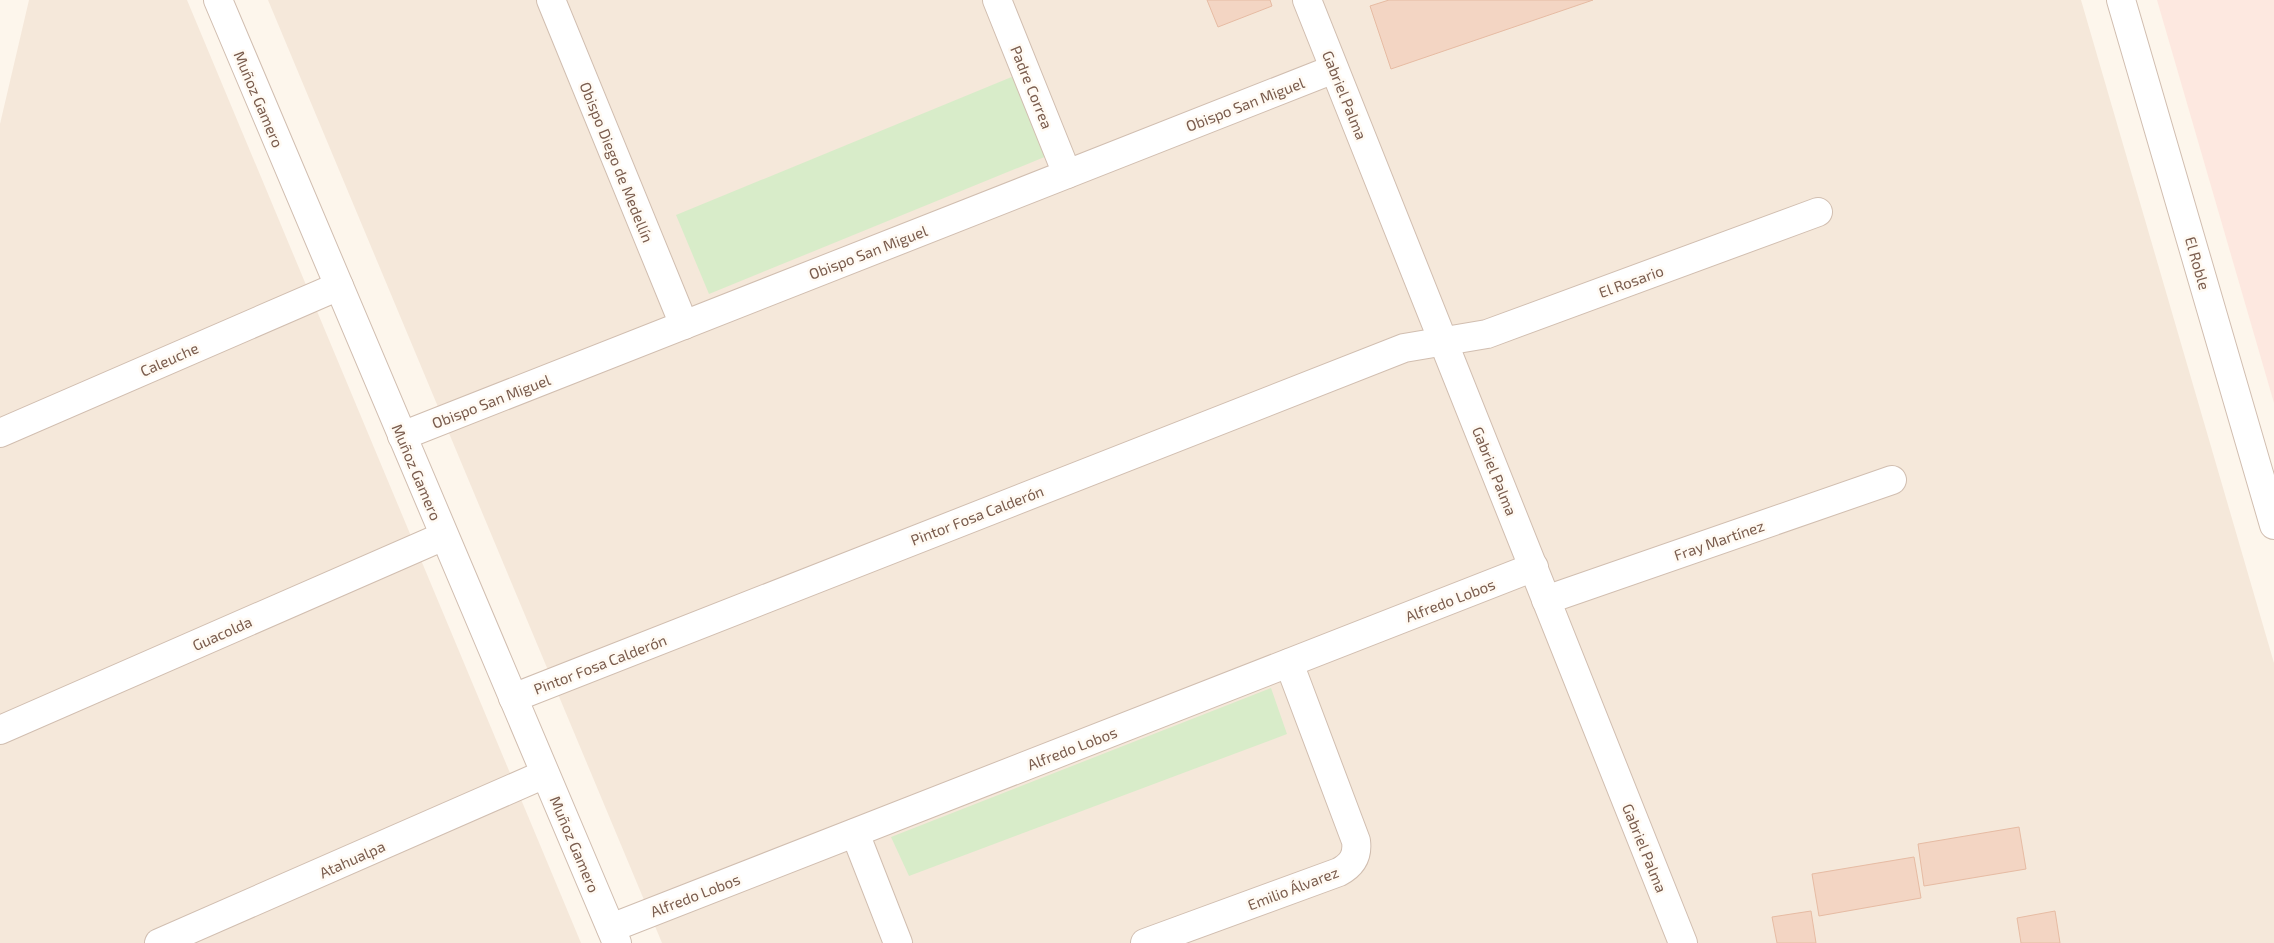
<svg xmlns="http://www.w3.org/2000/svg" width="2274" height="943" font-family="'Exo 2',sans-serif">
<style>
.residential{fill:#f5e8da}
.commercial{fill:#fde8e0}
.green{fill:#d8ecc9}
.building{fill:#f3d5c3;stroke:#e6bba3}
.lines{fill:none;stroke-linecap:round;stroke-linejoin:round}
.street-casing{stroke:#d1beb0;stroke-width:30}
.street{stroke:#fff;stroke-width:28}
.labels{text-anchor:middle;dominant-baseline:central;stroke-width:5;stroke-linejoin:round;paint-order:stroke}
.street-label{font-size:15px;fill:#7a5c4d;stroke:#fffaf3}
</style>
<rect width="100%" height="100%" fill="#fdf6ec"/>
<!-- residential -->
<g class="residential">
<path d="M 29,0 L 187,0 L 581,943 L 0,943 L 0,124 Z"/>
<path d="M 268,0 L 2081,0 L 2274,663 L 2274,943 L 662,943 Z"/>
</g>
<!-- commercial -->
<path class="commercial" d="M 2157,0 L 2274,0 L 2274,403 Z"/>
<!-- green -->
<g class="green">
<path d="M 1014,76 L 1047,156 L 709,294 L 676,215 Z"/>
<path d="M 1271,688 L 1287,734 L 909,876 L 891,837 Z"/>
</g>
<!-- building -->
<g class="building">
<path d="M 1207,0 L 1270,0 L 1272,6 L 1218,27 Z"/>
<path d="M 1389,0 L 1593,0 L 1391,69 L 1370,6 Z"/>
<path d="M 2019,827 L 2026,869 L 1924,886 L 1918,844 Z"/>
<path d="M 1914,857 L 1921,898 L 1819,916 L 1812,874 Z"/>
<path d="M 1811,911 L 1816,943 L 1777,943 L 1772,917 Z"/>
<path d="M 2055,911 L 2060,943 L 2021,943 L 2017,918 Z"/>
</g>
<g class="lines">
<!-- street casing -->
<g class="street-casing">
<g id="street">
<path d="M 218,0 L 617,943"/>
<path d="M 551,0 L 684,325"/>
<path d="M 997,0 L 1067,174"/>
<path d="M 1307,0 L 1683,943"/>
<path d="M 2121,0 L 2274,525"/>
<path d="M 0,433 L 339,286"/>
<path d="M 402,436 L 1334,69"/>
<path d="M 1546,600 L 1892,480"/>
<path d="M 513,698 L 1404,348 L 1487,334 L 1818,212"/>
<path d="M 0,730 L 444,536"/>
<path d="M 855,833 L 898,943"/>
<path d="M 611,928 L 1534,567"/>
<path d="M 159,943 L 545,774"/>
<path d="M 1145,943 L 1339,872 C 1352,865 1358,856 1356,841 L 1289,663"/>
</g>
</g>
<!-- street -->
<use href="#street" class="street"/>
</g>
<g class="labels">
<!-- street labels -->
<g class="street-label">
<text transform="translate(1032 87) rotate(68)">Padre Correa</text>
<text transform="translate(1345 95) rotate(68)">Gabriel Palma</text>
<text transform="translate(259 99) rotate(67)">Muñoz Gamero</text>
<text transform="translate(1245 104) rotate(-21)">Obispo San Miguel</text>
<text transform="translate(617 162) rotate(68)">Obispo Diego de Medellín</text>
<text transform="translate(868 252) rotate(-21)">Obispo San Miguel</text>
<text transform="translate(2198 263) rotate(74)">El Roble</text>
<text transform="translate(1631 281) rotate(-20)">El Rosario</text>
<text transform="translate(169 359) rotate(-24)">Caleuche</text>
<text transform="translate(491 401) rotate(-21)">Obispo San Miguel</text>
<text transform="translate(1495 471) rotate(68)">Gabriel Palma</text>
<text transform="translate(417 472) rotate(67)">Muñoz Gamero</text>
<text transform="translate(977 515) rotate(-21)">Pintor Fosa Calderón</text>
<text transform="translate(1719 540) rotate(-19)">Fray Martínez</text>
<text transform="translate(1450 600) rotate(-21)">Alfredo Lobos</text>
<text transform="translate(222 633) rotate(-24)">Guacolda</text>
<text transform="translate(600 664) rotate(-21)">Pintor Fosa Calderón</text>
<text transform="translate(1072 748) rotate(-21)">Alfredo Lobos</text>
<text transform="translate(575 844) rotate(67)">Muñoz Gamero</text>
<text transform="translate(1645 848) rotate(68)">Gabriel Palma</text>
<text transform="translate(352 859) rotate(-24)">Atahualpa</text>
<text transform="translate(1293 888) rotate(-21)">Emilio Álvarez</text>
<text transform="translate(695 895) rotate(-21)">Alfredo Lobos</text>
</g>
</g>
</svg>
